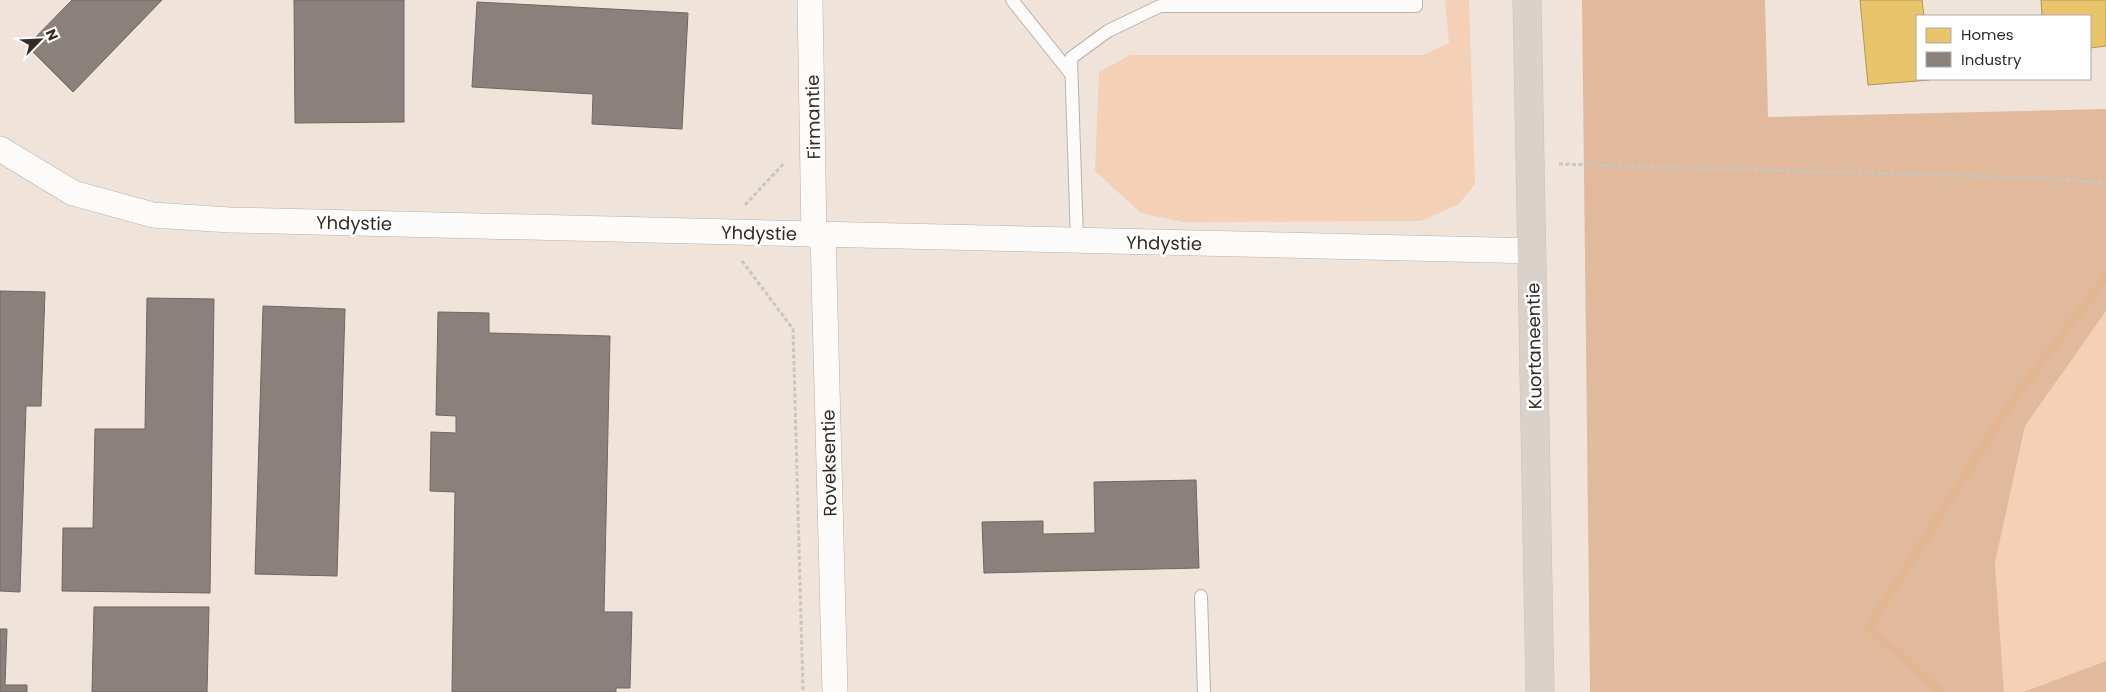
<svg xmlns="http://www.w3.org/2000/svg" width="2106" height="692" font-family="Poppins,sans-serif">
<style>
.green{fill:#f4d0b6}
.forest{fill:#e1ba9e}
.homes{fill:#e9c46a;stroke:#b29655}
.industry{fill:#8a817c;stroke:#706762}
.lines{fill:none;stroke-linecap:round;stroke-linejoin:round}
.stream{stroke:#e3b693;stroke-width:9}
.lane-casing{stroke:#bab0aa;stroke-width:14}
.street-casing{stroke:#bab0aa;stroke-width:26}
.highway-casing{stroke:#c9c2be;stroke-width:29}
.path{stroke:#c9c6c2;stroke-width:3;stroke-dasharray:4 2.5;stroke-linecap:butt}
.lane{stroke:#fdfbf9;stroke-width:12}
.street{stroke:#fdfbf9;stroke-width:25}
.highway{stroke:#dad1cb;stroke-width:28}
.labels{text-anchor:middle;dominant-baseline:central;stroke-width:5;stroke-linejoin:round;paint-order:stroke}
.street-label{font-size:18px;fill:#332b25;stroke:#fff}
</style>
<rect width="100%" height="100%" fill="#f0e3da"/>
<!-- green -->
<g class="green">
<path d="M 1445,0 L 1469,0 L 1475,184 L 1459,204 L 1421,221 L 1182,222 L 1141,213 L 1095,171 L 1099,72 L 1130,55 L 1423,55 L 1449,43 Z"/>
<path d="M 2106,308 L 2106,661 L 2023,692 L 2004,692 L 1995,563 L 2025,426 Z"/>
</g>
<!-- forest -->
<g class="forest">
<path d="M 1582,0 L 1765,0 L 1768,117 L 2106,109 L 2106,311 L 2025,426 L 1995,563 L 2004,692 L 1590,692 Z"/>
<path d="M 2106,661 L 2106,692 L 2023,692 Z"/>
</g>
<!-- homes -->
<g class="homes">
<path d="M 1860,0 L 1922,0 L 1924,16 L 1917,16 L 1917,79 L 1929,80 L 1868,85 Z"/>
<path d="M 2041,0 L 2106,0 L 2106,46 L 2090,48 L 2090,16 L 2042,16 Z"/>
</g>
<!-- industry -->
<g class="industry">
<path d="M 72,0 L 162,0 L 73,92 L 27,46 Z"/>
<path d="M 294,0 L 404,0 L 404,122 L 295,123 Z"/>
<path d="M 477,2 L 688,13 L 682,129 L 592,124 L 593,94 L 472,87 Z"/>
<path d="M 0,291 L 45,292 L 41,406 L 26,406 L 20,592 L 0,591 Z"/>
<path d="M 147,298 L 214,299 L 210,593 L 62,591 L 63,528 L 93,528 L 95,429 L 145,429 Z"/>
<path d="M 263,306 L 345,309 L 337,576 L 255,574 Z"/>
<path d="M 438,312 L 489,313 L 489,333 L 610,336 L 604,612 L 632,612 L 630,688 L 616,688 L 616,692 L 452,692 L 455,492 L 430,491 L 431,432 L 456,433 L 456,416 L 436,415 Z"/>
<path d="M 1196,480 L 1199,568 L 984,573 L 982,522 L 1043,521 L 1043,534 L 1095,533 L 1094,482 Z"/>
<path d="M 94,607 L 209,607 L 207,692 L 92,692 Z"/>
<path d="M 0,629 L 7,629 L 5,685 L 27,685 L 27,692 L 0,692 Z"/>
</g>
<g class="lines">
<!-- stream -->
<path class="stream" d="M 1940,692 L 1869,627 L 2011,403 L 2106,277"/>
<!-- lane casing -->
<g class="lane-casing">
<g id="lane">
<path d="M 1012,0 L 1071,74"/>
<path d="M 1077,240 L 1071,58 L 1108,31 L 1160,6 L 1416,6 L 1416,0"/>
<path d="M 1201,596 L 1204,692"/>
</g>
</g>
<!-- street casing -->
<g class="street-casing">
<g id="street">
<path d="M 810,0 L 814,235"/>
<path d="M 0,149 L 73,193 L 153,215 L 230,220 L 1533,251"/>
<path d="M 823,235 L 835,692"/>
</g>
</g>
<!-- highway casing -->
<g class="highway-casing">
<path id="highway" d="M 1527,0 L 1540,692"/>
</g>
<!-- path -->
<g class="path">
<path d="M 1559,164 L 2042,178 L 2106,183"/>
<path d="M 745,205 L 785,162"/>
<path d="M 742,261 L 793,329 L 803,692"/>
</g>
<!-- lane -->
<use href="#lane" class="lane"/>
<!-- street -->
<use href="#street" class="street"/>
<!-- highway -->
<use href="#highway" class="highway"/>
</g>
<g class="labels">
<!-- street labels -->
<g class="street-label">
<text transform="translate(813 117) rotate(-91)">Firmantie</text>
<text transform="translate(354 223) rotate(1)">Yhdystie</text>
<text transform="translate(759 233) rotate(1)">Yhdystie</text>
<text transform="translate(1164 243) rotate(1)">Yhdystie</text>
<text transform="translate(1534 346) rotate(-91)">Kuortaneentie</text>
<text transform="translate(829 463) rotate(-91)">Roveksentie</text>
</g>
</g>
<!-- legend -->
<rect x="1916" y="15" width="175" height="65" fill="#ffffff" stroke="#adaaa8"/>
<rect x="1926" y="28" width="25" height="15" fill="#e9c46a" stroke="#adaaa8"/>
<text x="1961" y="40" font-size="15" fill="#332b25">Homes</text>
<rect x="1926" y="52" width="25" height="15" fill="#8a817c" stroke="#adaaa8"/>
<text x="1961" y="65" font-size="15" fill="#332b25">Industry</text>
<!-- north arrow -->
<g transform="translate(40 40) rotate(66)" stroke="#ffffff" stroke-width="4" paint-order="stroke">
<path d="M0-4L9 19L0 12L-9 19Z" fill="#332b25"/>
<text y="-8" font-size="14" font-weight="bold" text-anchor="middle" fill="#332b25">N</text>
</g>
</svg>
